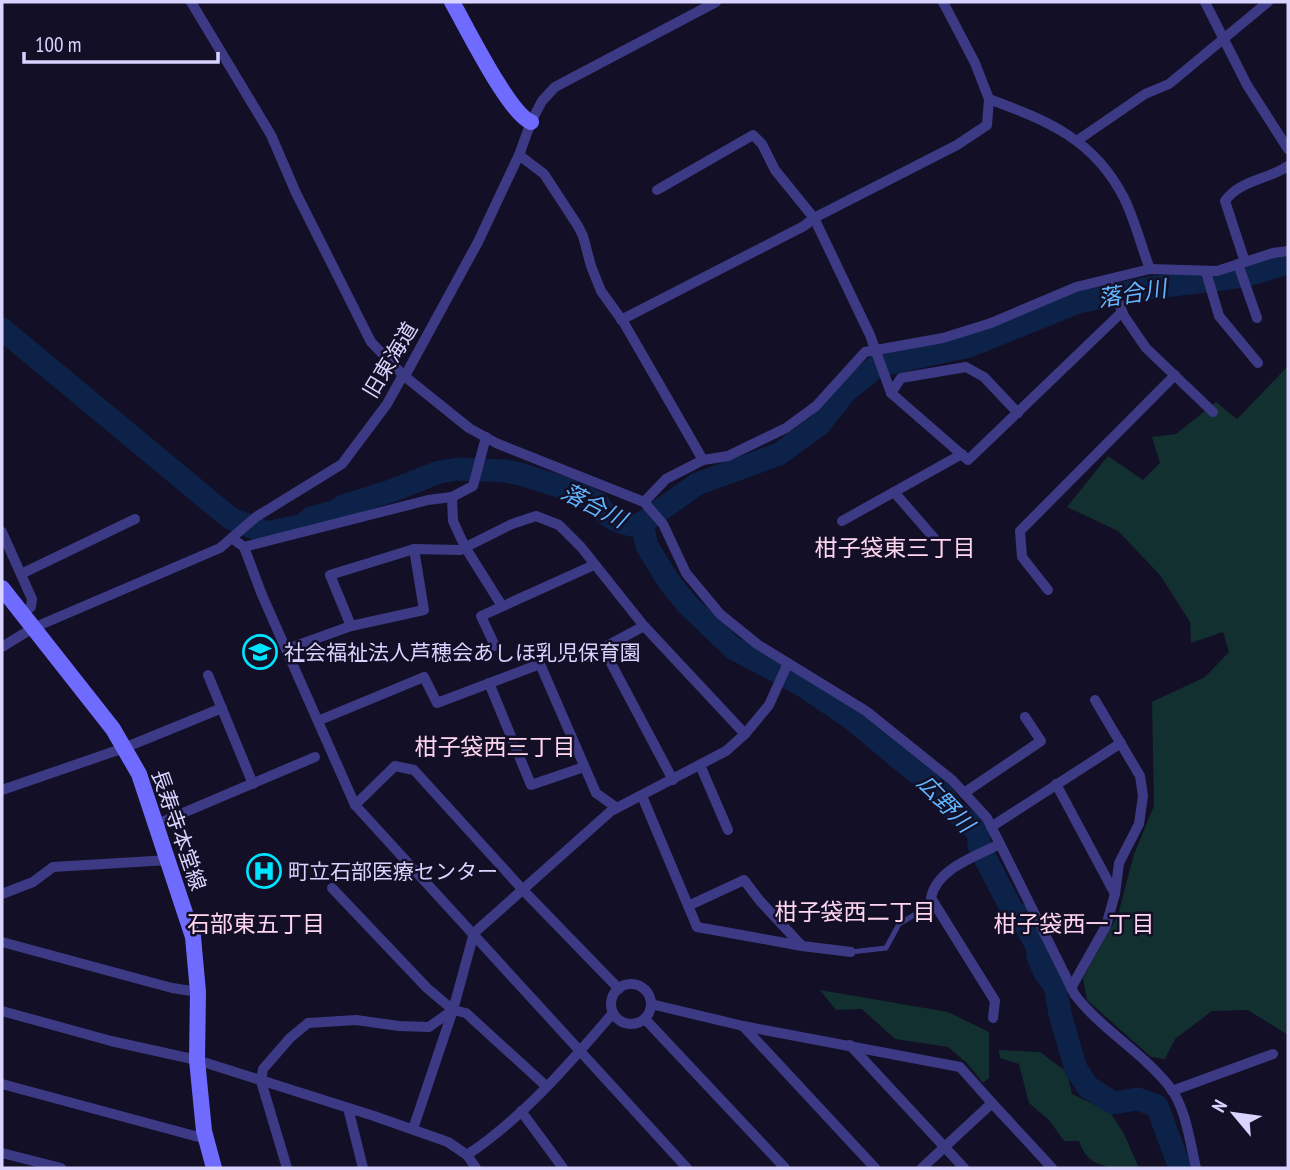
<svg xmlns="http://www.w3.org/2000/svg" width="1290" height="1170" font-family="'PT Sans Narrow','Noto Sans JP',sans-serif">
<style>
.green{fill:#12302f}
.lines{fill:none;stroke-linecap:round;stroke-linejoin:round}
.river{stroke:#0c2248;stroke-width:23}
.lane{stroke:#3d3a85;stroke-width:5}
.street{stroke:#3d3a85;stroke-width:10}
.secondary{stroke:#6f6bff;stroke-width:16}
.labels{text-anchor:middle;dominant-baseline:central;stroke-width:5;stroke-linejoin:round;paint-order:stroke}
.street-label{font-size:21px;fill:#d9d4ff;stroke:#130f26}
.poi-label{font-size:21px;fill:#d9d4ff;stroke:#130f26;text-anchor:start}
.water-label{font-size:23px;font-style:italic;fill:#62b6ff;stroke:#130f26}
.neighbourhood-label{font-size:23px;fill:#ffd6f0;stroke:#130f26}
</style>
<rect width="100%" height="100%" fill="#130f26"/>
<!-- green -->
<g class="green">
<path d="M 1288,366 L 1288,1035 L 1248,1010 L 1212,1011 L 1175,1039 L 1165,1059 L 1151,1057 L 1087,1000 L 1083,978 L 1118,915 L 1134,854 L 1154,806 L 1152,702 L 1205,677 L 1229,652 L 1223,632 L 1191,643 L 1190,622 L 1160,575 L 1118,531 L 1067,507 L 1108,456 L 1143,480 L 1160,463 L 1152,437 L 1176,434 L 1216,402 L 1237,419 Z"/>
<path d="M 820,990 L 948,1012 L 989,1032 L 989,1078 L 983,1083 L 966,1062 L 948,1047 L 895,1039 L 862,1009 L 836,1010 Z"/>
<path d="M 999,1050 L 1040,1052 L 1067,1072 L 1072,1094 L 1110,1112 L 1124,1134 L 1139,1168 C 1113,1168 1088,1170 1079,1141 L 1064,1141 L 1049,1120 L 1029,1103 L 1019,1064 L 1000,1058 Z"/>
</g>
<g class="lines">
<!-- river -->
<g class="river">
<path d="M 2,329 L 230,518 L 267,533 L 303,525 L 311,518 L 336,511 L 343,506 L 391,491 L 439,472 L 459,469 L 506,471 L 520,474 L 568,489 L 598,503 C 605,518 622,524 638,526 L 697,484 L 779,454 L 820,424 L 845,392 L 877,366 L 969,346 L 1078,302 L 1149,288 L 1244,276 L 1288,263"/>
<path d="M 638,526 L 644,532 L 647,546 L 669,582 L 687,604 L 733,648 L 804,686 L 852,719 L 940,792 L 955,812 L 970,823 L 979,835 L 979,846 L 1013,912 L 1020,915 L 1038,948 L 1038,957 L 1046,974 L 1055,986 L 1060,1014 L 1076,1069 L 1088,1087 L 1113,1103 L 1138,1099 L 1157,1106 L 1180,1168"/>
</g>
<!-- lane -->
<path class="lane" d="M 851,952 L 886,948 L 899,924 L 934,903"/>
<!-- street -->
<g class="street">
<path d="M 191,2 L 271,135 L 296,193 L 371,342 L 403,375 L 469,428 L 496,443 L 644,502 L 663,524 L 686,573 L 720,614 L 757,644 L 866,711 L 952,780 L 987,818 L 1075,995 C 1102,1030 1142,1052 1169,1086 C 1186,1107 1190,1143 1196,1168"/>
<path d="M 943,2 L 975,63 L 989,99 C 1048,121 1094,139 1124,198 C 1135,220 1141,246 1150,269"/>
<path d="M 1205,2 L 1247,85 L 1288,149"/>
<path d="M 989,99 L 987,125 L 957,145 L 814,218 L 870,335 L 891,393 L 968,460 L 1122,312"/>
<path d="M 1078,140 L 1145,94 L 1169,84 L 1268,2"/>
<path d="M 519,155 L 544,174 L 578,226 L 583,236 L 591,266 L 601,291 L 624,323 L 703,460"/>
<path d="M 1245,262 L 1225,201 C 1240,180 1267,180 1288,166"/>
<path d="M 1238,264 L 1257,318"/>
<path d="M 1206,272 L 1219,316 L 1258,363"/>
<path d="M 1109,280 L 1124,316 L 1146,348 L 1213,412"/>
<path d="M 621,320 L 804,226 L 814,218 L 775,170 L 762,144 L 753,135 L 657,190"/>
<path d="M 891,393 L 901,378 L 966,367 L 984,377 L 1018,413"/>
<path d="M 486,437 L 473,486 L 452,497 L 453,521 L 465,547 L 502,606"/>
<path d="M 894,492 L 934,538"/>
<path d="M 644,502 L 666,479 L 703,460 L 728,456 L 786,428 L 816,406 L 865,352 L 943,338 L 991,323 L 1076,287 L 1150,269 L 1217,271 L 1273,253 L 1288,251"/>
<path d="M 842,521 L 962,454"/>
<path d="M 2,532 L 32,599 L 31,607 L 21,613"/>
<path d="M 233,539 L 244,547 L 262,595 L 355,805 L 687,1168"/>
<path d="M 244,547 L 428,500 L 452,497"/>
<path d="M 21,574 L 135,519"/>
<path d="M 1048,590 L 1022,557 L 1020,531 L 1175,375"/>
<path d="M 351,626 L 330,575 L 414,549 L 460,550 L 512,524 L 536,516 L 559,525 L 581,547 L 644,626 L 745,734"/>
<path d="M 644,626 L 603,648 L 673,780"/>
<path d="M 495,646 L 481,616 L 594,565"/>
<path d="M 2,647 L 33,628 L 220,548 L 256,517 L 342,464 L 387,404 L 403,375 L 406,374 L 478,242 L 519,155 L 531,122 L 542,101 L 555,87 L 716,2"/>
<path d="M 287,649 L 351,626 L 424,610 L 414,549"/>
<path d="M 208,675 L 253,784"/>
<path d="M 489,683 L 531,785 L 584,767"/>
<path d="M 320,720 L 424,677 L 437,703 L 540,664 L 596,793 L 617,808"/>
<path d="M 700,765 L 728,830"/>
<path d="M 1056,784 L 1115,894"/>
<path d="M 2,790 L 124,748 L 222,708"/>
<path d="M 964,793 L 1041,741 L 1025,717"/>
<path d="M 642,796 L 697,927 L 802,946 L 851,952"/>
<path d="M 355,805 L 395,766 L 414,770 L 523,890 L 619,989"/>
<path d="M 157,824 L 315,757"/>
<path d="M 991,827 L 1121,743"/>
<path d="M 332,888 L 427,988 L 453,1010 L 466,1013 L 546,1086"/>
<path d="M 2,894 L 33,882 L 53,867 L 169,860"/>
<path d="M 688,906 L 744,880 L 760,901 L 802,946"/>
<path d="M 2,942 L 172,988 L 198,992"/>
<circle cx="631" cy="1004" r="20"/>
<path d="M 1071,988 L 1106,926 L 1115,894 L 1119,863 L 1139,824 L 1143,796 L 1140,776 L 1095,700"/>
<path d="M 651,1004 L 743,1026 L 960,1067 L 992,1103 L 922,1168"/>
<path d="M 2,1011 L 111,1041 L 197,1060 L 374,1116 L 448,1142 L 467,1155 L 476,1168"/>
<path d="M 993,1018 L 995,1001 L 931,898 C 936,869 976,856 1000,844"/>
<path d="M 645,1019 L 785,1168"/>
<path d="M 743,1026 L 875,1168"/>
<path d="M 850,1045 L 964,1168"/>
<path d="M 2,1084 L 206,1139"/>
<path d="M 1172,1091 L 1273,1054"/>
<path d="M 992,1103 L 1052,1168"/>
<path d="M 348,1108 L 363,1168"/>
<path d="M 521,1111 L 563,1168"/>
<path d="M 413,1129 L 453,1010 L 474,933 L 611,811 L 726,751 L 745,734 L 769,705 L 788,663"/>
<path d="M 2,1153 L 61,1168"/>
<path d="M 467,1155 C 523,1118 570,1063 613,1013"/>
<path d="M 287,1168 L 261,1081 L 263,1069 L 290,1038 L 308,1023 L 356,1020 L 399,1026 L 429,1027 L 453,1010"/>
</g>
<!-- secondary -->
<g class="secondary">
<path d="M 452,2 C 466,26 509,114 531,122"/>
<path d="M 2,588 L 113,729 L 139,774 L 193,937 L 198,992 L 197,1060 L 204,1131 L 214,1168"/>
</g>
</g>
<!-- icons -->
<defs>
<g id="school-ring" transform="scale(1.75)"><circle r="9.5" fill="#130f26" stroke="#00e5ff" stroke-width="1.5"/><path d="M0-5L7-2L0 1L-7-2ZM-4 1L0 2.5L4 1V4Q0 6-4 4Z" fill="#00e5ff"/></g>
<g id="hospital-ring" transform="scale(1.75)"><circle r="9.5" fill="#130f26" stroke="#00e5ff" stroke-width="1.5"/><path d="M-5-5h3v3.5h4V-5h3V5h-3V1.5h-4V5h-3Z" fill="#00e5ff"/></g>
</defs>
<g fill-rule="evenodd">
<use href="#school-ring" x="260" y="652"/>
<use href="#hospital-ring" x="264" y="871"/>
</g>
<g class="labels">
<!-- street labels -->
<g class="street-label">
<text transform="translate(390 360) rotate(-59)">旧東海道</text>
<text transform="translate(179 830) rotate(71)">長寿寺本堂線</text>
</g>
<!-- poi labels -->
<g class="poi-label">
<text x="284" y="652">社会福祉法人芦穂会あしほ乳児保育園</text>
<text x="288" y="871">町立石部医療センター</text>
</g>
<!-- water labels -->
<g class="water-label">
<text transform="translate(1132 293) rotate(-9)">落合川</text>
<text transform="translate(594 505) rotate(27)">落合川</text>
<text transform="translate(946 803) rotate(46)">広野川</text>
</g>
<!-- neighbourhood labels -->
<g class="neighbourhood-label">
<text x="895" y="547">柑子袋東三丁目</text>
<text x="495" y="746">柑子袋西三丁目</text>
<text x="855" y="911">柑子袋西二丁目</text>
<text x="256" y="923">石部東五丁目</text>
<text x="1074" y="923">柑子袋西一丁目</text>
</g>
</g>
<!-- border -->
<rect width="1290" height="1170" fill="none" stroke="#d9d4ff" stroke-width="7"/>
<!-- north arrow -->
<g transform="translate(1234 1114) rotate(299)" stroke="#130f26" stroke-width="5" paint-order="stroke">
<path d="M0-5L12 26L0 18L-12 26Z" fill="#d9d4ff"/>
<text y="-10" font-size="19" font-weight="bold" text-anchor="middle" fill="#d9d4ff">N</text>
</g>
<!-- scale -->
<path d="M24 52v10h194v-10" fill="none" stroke="#d9d4ff" stroke-width="3.5"/>
<text x="35" y="52" font-size="21" fill="#d9d4ff" stroke="#130f26" stroke-width="5" paint-order="stroke">100 m</text>
</svg>
